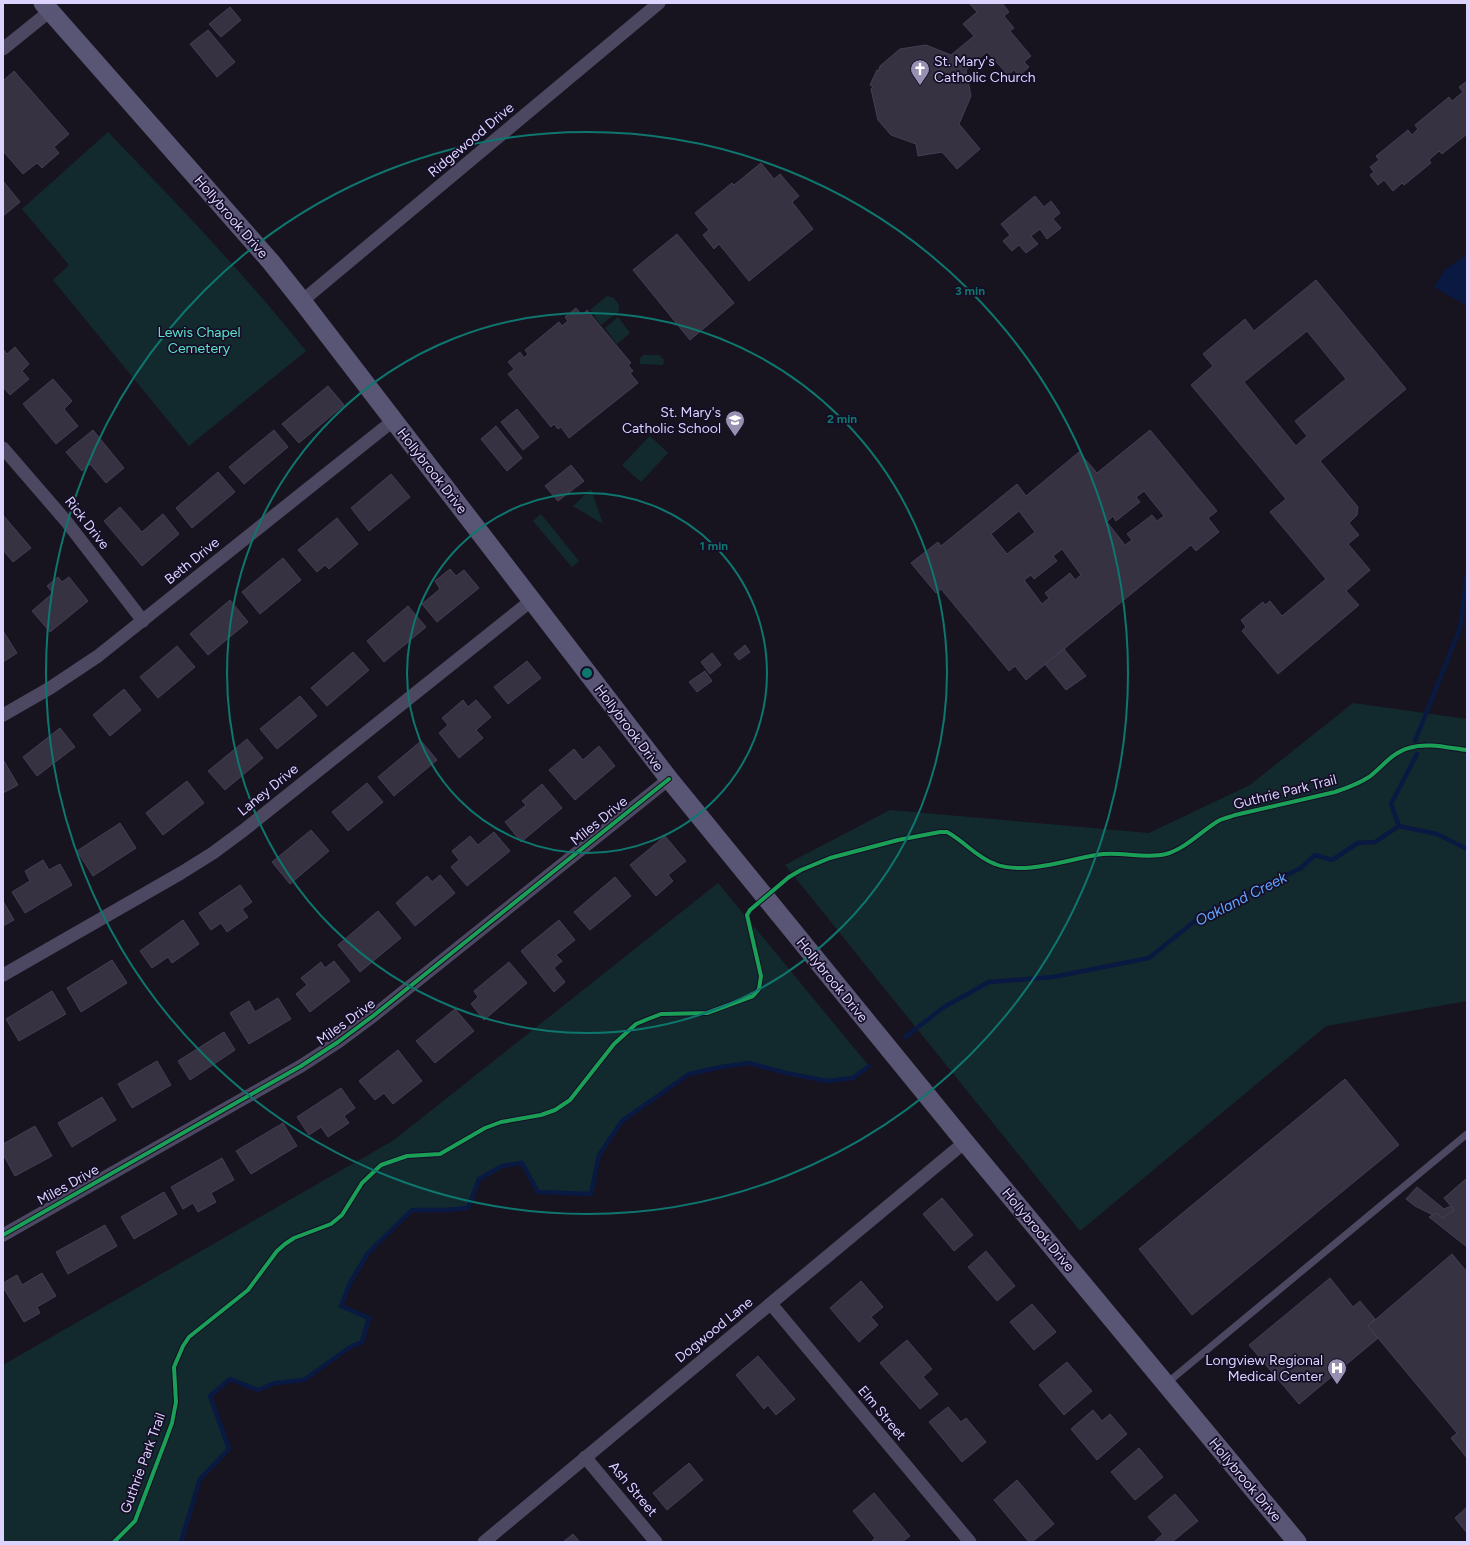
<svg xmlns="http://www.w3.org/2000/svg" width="1470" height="1545" font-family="Figtree,sans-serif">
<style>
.green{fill:#122a2e}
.water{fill:#0a1941}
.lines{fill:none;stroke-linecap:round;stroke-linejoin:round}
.stream{stroke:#0a1941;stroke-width:4.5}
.building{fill:#363242;stroke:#443e54;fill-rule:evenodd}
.lane{stroke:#4c4861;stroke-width:7}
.street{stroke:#4c4861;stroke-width:13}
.secondary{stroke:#595574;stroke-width:19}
.cycleway-casing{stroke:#150e26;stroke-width:6}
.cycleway{stroke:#1a9f57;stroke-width:4}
.ring{fill:none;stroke:#0f766e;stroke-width:2}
.labels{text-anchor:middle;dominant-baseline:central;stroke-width:3.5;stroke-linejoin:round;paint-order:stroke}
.poi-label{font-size:14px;fill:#dcd3ff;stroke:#150e26;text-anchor:end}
.street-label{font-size:14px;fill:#dcd3ff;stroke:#150e26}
.park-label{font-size:14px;fill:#5be3ce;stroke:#150e26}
.water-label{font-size:15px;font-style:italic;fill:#61a6ff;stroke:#150e26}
.centre{fill:#0f766e;stroke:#150e26;stroke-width:2}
.ring-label{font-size:12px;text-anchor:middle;font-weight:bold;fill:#0f766e;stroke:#150e26;stroke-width:3.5;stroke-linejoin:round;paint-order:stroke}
</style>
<rect width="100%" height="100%" fill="#171420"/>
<!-- green -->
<g class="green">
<path d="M 108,132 C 176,203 245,274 306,351 L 189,446 L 53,280 L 69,265 L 22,209 Z"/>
<path d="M 607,296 L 614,298 L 619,305 L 619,311 L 601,325 L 590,310 Z"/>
<path d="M 618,317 L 630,333 L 617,344 L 605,328 Z"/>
<path d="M 643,355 L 659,355 L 664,360 L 663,365 L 640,364 L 640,359 Z"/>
<path d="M 650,436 L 668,453 L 641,482 L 622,465 Z"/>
<path d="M 591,489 L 603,524 L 573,506 Z"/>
<path d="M 541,514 L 579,561 L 572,567 L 533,521 Z"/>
<path d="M 1353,703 L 1467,719 L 1467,1001 L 1326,1026 L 1080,1231 L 785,865 L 890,810 L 1149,833 L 1250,785 Z"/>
<path d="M 718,883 L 869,1066 L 853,1078 L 827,1081 L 749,1063 L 689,1074 L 622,1121 L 599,1155 L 591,1194 L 538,1192 L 531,1176 L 521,1163 L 502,1166 L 479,1179 L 468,1208 L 411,1210 L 368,1253 L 350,1283 L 341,1306 L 369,1318 L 362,1342 L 350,1347 L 304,1380 L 275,1383 L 258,1390 L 230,1379 L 210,1396 L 229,1449 L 200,1479 L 181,1542 L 3,1542 L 3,1365 L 394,1140 Z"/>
</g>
<!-- water -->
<path class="water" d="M 1467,254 L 1467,306 L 1434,287 L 1445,270 Z"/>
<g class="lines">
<!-- stream -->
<g class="stream">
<path d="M 1415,741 L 1460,628 L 1467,574"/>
<path d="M 1399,826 L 1391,804 L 1417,754"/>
<path d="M 905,1037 L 944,1007 L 989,982 L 1053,977 L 1149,958 L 1201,916 L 1301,868 L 1315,855 L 1332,860 L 1358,843 L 1375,842 L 1399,826 L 1437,834 L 1467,849"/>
<path d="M 181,1542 L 200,1479 L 229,1449 L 210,1396 L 230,1379 L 258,1390 L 275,1383 L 304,1380 L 350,1347 L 362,1342 L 369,1318 L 341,1306 L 350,1283 L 368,1253 L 412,1210 L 445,1210 L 468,1208 L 479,1179 L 502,1166 L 522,1163 L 538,1192 L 591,1194 L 599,1155 L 622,1121 L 689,1074 L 721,1067 L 749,1063 L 786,1073 L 827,1081 L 853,1078 L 869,1066"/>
</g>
</g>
<!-- building -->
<g class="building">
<path d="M 969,3 L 1002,3 L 1009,12 L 1004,16 L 1014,28 L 1010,31 L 1031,56 L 1024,62 L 1029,67 L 1019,76 L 1014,70 L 1008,75 L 987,52 L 966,70 L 971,96 L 959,124 L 980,149 L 957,169 L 942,152 L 918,156 L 916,144 L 891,135 L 878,120 L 871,89 L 873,87 L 870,85 L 877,70 L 879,70 L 880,66 L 900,49 L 926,45 L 951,55 L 974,36 L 963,24 L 977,12 Z"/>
<path d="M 230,7 L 241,20 L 221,37 L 209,24 Z"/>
<path d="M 208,30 L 235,62 L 217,77 L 190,44 Z"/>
<path d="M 14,71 L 69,134 L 54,147 L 59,153 L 42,168 L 37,163 L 23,174 L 3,151 L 3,81 Z"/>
<path d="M 1467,81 L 1467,134 L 1442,154 L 1439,151 L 1429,160 L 1431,163 L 1404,185 L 1402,183 L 1393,191 L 1384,180 L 1378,185 L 1370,175 L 1374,172 L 1370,167 L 1379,160 L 1376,156 L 1408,130 L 1412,135 L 1418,129 L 1415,125 L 1449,97 L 1452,101 L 1463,92 L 1459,87 Z"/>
<path d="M 761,163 L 774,179 L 780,174 L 799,196 L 792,202 L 813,229 L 749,281 L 719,244 L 714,249 L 703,235 L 709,230 L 695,213 L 732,183 L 734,185 Z"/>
<path d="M 3,181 L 20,202 L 3,216 Z"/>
<path d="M 1035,196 L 1044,207 L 1051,201 L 1060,213 L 1053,219 L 1061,228 L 1047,239 L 1040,229 L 1031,236 L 1038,244 L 1026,253 L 1019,245 L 1012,251 L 1003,241 L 1010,235 L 1001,224 Z"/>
<path d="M 677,234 L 734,303 L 690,340 L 633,270 Z"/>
<path d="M 1316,280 L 1406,389 L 1320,461 L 1358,507 L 1357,515 L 1349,523 L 1359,535 L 1348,544 L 1370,570 L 1346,591 L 1359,605 L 1278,674 L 1242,631 L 1246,627 L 1241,620 L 1263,602 L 1265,605 L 1270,601 L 1282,616 L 1326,579 L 1270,512 L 1286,499 L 1191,385 L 1213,366 L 1203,354 L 1245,319 L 1254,331 ZM 1307,331 L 1346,379 L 1295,421 L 1307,436 L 1296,446 L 1244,382 Z"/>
<path d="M 576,308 L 582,315 L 587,310 L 631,363 L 628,365 L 633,371 L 630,373 L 638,383 L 569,438 L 561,427 L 558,429 L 554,424 L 551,427 L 508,374 L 514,369 L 508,362 L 520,352 L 524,358 L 528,354 L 525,350 L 559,322 L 562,326 L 568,321 L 565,317 Z"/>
<path d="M 15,347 L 29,364 L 22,371 L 29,379 L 10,395 L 3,387 L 3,349 L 7,354 Z"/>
<path d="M 53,379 L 72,401 L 64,409 L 78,426 L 56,444 L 23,404 Z"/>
<path d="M 328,386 L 344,405 L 299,443 L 282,424 Z"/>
<path d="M 517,409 L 539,437 L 523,450 L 501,422 Z"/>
<path d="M 496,426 L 522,458 L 507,471 L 481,439 Z"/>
<path d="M 93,430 L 124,468 L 106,483 L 90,464 L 82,471 L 66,452 Z"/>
<path d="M 274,430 L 288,447 L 244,484 L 229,467 Z"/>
<path d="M 1150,430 L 1217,511 L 1208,518 L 1219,532 L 1196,551 L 1191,545 L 1026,680 L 1015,666 L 1009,671 L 941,589 L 936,593 L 911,563 L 938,542 L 941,546 L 1017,484 L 1026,496 L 1079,452 L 1097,473 ZM 1144,491 L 1164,516 L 1157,521 L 1152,515 L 1127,534 L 1132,540 L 1125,545 L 1107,522 L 1113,516 L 1116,521 L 1140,502 L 1136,497 ZM 1019,511 L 1035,532 L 1007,554 L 991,534 ZM 1062,549 L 1081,575 L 1075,580 L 1070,573 L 1045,593 L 1049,598 L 1042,604 L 1024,580 L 1031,575 L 1034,579 L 1057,561 L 1053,556 Z"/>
<path d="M 571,465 L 584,481 L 558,501 L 545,486 Z"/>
<path d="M 218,472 L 235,492 L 192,528 L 176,508 Z"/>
<path d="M 391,474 L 410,497 L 369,531 L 351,508 Z"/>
<path d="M 120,507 L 142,532 L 163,514 L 179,534 L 142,566 L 104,521 Z"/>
<path d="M 3,515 L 31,548 L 13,562 L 3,550 Z"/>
<path d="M 337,518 L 358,544 L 329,569 L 325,565 L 317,572 L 298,550 Z"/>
<path d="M 283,558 L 301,580 L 260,614 L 242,592 Z"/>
<path d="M 450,569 L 456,576 L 464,570 L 479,588 L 437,622 L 422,604 L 440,589 L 435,581 Z"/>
<path d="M 58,577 L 62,582 L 69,577 L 88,601 L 50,632 L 32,611 L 53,593 L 47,586 Z"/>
<path d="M 230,600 L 248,622 L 208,655 L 190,634 Z"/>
<path d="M 408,606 L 426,627 L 384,662 L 367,641 Z"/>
<path d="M 3,631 L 17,653 L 3,662 Z"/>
<path d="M 745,645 L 750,652 L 739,660 L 734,654 Z"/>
<path d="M 177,646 L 195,667 L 158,698 L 140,677 Z"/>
<path d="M 1064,649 L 1086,676 L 1066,690 L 1045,664 Z"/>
<path d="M 353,652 L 369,670 L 327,706 L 311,688 Z"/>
<path d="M 712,653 L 721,665 L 710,674 L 701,662 Z"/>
<path d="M 527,661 L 541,678 L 508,704 L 494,687 Z"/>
<path d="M 705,671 L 712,681 L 697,692 L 689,682 Z"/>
<path d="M 124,689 L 141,710 L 110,736 L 93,715 Z"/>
<path d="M 300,696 L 317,716 L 277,749 L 260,729 Z"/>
<path d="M 463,700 L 468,707 L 476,700 L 491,717 L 476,730 L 483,738 L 459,758 L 439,733 L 448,725 L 442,718 Z"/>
<path d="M 60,728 L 75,747 L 37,776 L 23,757 Z"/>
<path d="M 247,739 L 263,758 L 225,790 L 208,771 Z"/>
<path d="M 421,741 L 437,760 L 394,796 L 378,777 Z"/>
<path d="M 599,746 L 615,766 L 575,800 L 549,770 L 574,749 L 583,760 Z"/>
<path d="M 3,761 L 4,761 L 18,785 L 3,793 Z"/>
<path d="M 187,781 L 204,803 L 163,835 L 146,813 Z"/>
<path d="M 367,783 L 383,802 L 348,831 L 332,812 Z"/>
<path d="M 542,784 L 562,808 L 521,842 L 505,822 L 526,805 L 522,801 Z"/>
<path d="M 120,823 L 136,848 L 93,876 L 77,851 Z"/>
<path d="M 311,830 L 329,851 L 290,884 L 272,862 Z"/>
<path d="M 494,832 L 510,851 L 467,886 L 451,867 L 459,860 L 452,851 L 470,836 L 478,845 Z"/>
<path d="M 665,836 L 686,861 L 668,875 L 673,881 L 656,896 L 630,865 Z"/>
<path d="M 43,860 L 49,870 L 60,864 L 72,885 L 25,913 L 12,892 L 30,881 L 25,871 Z"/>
<path d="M 440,875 L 455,893 L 415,926 L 396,903 L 427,876 L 432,882 Z"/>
<path d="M 615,877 L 631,896 L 590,930 L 574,912 Z"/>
<path d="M 240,885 L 252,902 L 242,909 L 248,917 L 227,932 L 221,923 L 211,930 L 199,913 Z"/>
<path d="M 3,901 L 14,920 L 3,926 Z"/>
<path d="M 378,911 L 401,938 L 360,972 L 338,945 Z"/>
<path d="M 183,920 L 199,944 L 172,963 L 168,957 L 152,968 L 140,951 Z"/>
<path d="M 559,920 L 575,940 L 556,955 L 562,961 L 554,968 L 565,982 L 554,992 L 521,951 Z"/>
<path d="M 112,960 L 127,983 L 81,1012 L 67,988 Z"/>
<path d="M 334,961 L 350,981 L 310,1012 L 296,994 L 307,985 L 301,978 L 321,962 L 325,968 Z"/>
<path d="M 509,962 L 527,983 L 484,1020 L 471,1004 L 478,997 L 474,991 Z"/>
<path d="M 52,991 L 66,1014 L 19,1041 L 6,1019 Z"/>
<path d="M 278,998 L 291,1019 L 249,1044 L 230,1013 L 249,1001 L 255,1012 Z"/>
<path d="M 455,1009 L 474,1031 L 435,1063 L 416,1041 Z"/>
<path d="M 224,1032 L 235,1050 L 190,1080 L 178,1061 Z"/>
<path d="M 398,1050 L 422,1081 L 393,1104 L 384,1093 L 375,1100 L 359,1081 Z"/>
<path d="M 157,1061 L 171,1085 L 132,1108 L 118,1084 Z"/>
<path d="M 1345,1079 L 1399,1145 L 1192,1315 L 1139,1249 Z"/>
<path d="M 341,1088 L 355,1108 L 344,1116 L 349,1123 L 328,1137 L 321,1127 L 309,1135 L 297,1117 Z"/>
<path d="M 102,1097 L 116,1120 L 72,1147 L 58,1123 Z"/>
<path d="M 283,1123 L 297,1146 L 251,1174 L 236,1151 Z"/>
<path d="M 35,1126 L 52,1156 L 15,1176 L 3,1154 L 3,1144 Z"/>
<path d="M 222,1158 L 234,1180 L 211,1193 L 216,1202 L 198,1212 L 193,1203 L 183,1209 L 171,1187 Z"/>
<path d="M 1467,1178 L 1467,1247 L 1429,1217 L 1436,1213 L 1443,1218 L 1454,1210 L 1444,1198 Z"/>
<path d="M 1417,1187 L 1444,1209 L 1451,1206 L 1454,1210 L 1443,1218 L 1436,1213 L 1433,1215 L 1415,1206 L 1406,1199 Z"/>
<path d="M 164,1192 L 177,1214 L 134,1239 L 121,1217 Z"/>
<path d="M 942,1198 L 973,1235 L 954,1251 L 923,1214 Z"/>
<path d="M 105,1225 L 117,1246 L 68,1274 L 56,1252 Z"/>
<path d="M 986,1251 L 1015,1286 L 997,1301 L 968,1267 Z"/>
<path d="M 1452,1254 L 1467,1272 L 1467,1458 L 1451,1438 L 1457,1433 L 1368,1326 Z"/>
<path d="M 42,1273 L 56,1296 L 37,1307 L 40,1313 L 24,1322 L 3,1287 L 3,1283 L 17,1275 L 22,1285 Z"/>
<path d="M 1330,1278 L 1353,1307 L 1360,1301 L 1375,1319 L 1368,1326 L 1378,1338 L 1299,1404 L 1249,1345 Z"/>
<path d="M 861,1281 L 883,1307 L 871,1317 L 878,1325 L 859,1342 L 830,1308 Z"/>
<path d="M 1032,1304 L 1056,1332 L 1034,1350 L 1010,1322 Z"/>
<path d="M 907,1340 L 932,1369 L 923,1377 L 938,1394 L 920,1409 L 880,1363 Z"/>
<path d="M 758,1356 L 795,1399 L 776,1415 L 768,1405 L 764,1409 L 736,1375 Z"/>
<path d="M 1067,1362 L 1092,1391 L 1064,1415 L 1039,1385 Z"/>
<path d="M 948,1407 L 961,1422 L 966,1418 L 986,1442 L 962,1462 L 929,1422 Z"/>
<path d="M 1093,1410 L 1102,1421 L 1110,1414 L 1127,1434 L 1097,1460 L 1071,1429 Z"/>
<path d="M 1139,1448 L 1163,1477 L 1135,1500 L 1111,1472 Z"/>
<path d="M 689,1463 L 703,1480 L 667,1510 L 653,1493 Z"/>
<path d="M 1017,1480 L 1054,1524 L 1032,1542 L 1029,1542 L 994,1500 Z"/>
<path d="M 874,1493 L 910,1536 L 902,1542 L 871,1542 L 875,1538 L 853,1511 Z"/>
<path d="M 1175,1494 L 1198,1521 L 1172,1542 L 1156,1542 L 1155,1541 L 1163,1534 L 1148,1517 Z"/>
<path d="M 1467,1507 L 1467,1533 L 1455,1518 Z"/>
<path d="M 573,1534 L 580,1542 L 563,1542 Z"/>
</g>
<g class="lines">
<!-- lane -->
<path class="lane" d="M 1167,1383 L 1467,1134"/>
<!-- street -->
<g class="street">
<path d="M 3,49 L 50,11"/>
<path d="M 302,301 L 659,3"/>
<path d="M 3,448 L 66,521 L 143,621"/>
<path d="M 3,715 L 50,688 L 98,656 L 394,420"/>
<path d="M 3,975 L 181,873 L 213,853 L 244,830 L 532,600"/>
<path d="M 3,1235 L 301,1066 L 338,1042 L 373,1016 L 669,779"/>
<path d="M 771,1304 L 970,1542"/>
<path d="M 585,1457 L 656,1542"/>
<path d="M 484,1542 L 965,1142"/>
</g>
<!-- secondary -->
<path class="secondary" d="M 43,3 L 271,262 L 302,301 L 669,779 L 965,1142 L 1297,1542"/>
<!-- cycleway casing -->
<g class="cycleway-casing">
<g id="cycleway">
<path d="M 3,1235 L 301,1066 L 338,1042 L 373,1016 L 669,779"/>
<path d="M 114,1542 L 135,1521 L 165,1442 L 172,1423 L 176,1402 L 174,1367 L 183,1346 L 189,1337 L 248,1290 L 277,1251 L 285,1244 L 294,1238 L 331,1224 L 342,1215 L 362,1183 L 381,1165 L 407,1156 L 440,1154 L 485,1128 L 501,1122 L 541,1115 L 555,1110 L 570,1100 L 614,1044 L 636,1024 L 648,1019 L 661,1014 L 707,1013 L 753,996 L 759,989 L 761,976 L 747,915 L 750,910 L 789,877 L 801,870 L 830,858 L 898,840 L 940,832 L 947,832 C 964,841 976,857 995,864 C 1025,876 1071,858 1103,854 C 1123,852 1146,859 1166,854 C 1187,848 1202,830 1220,820 C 1225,818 1230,817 1235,815 L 1335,792 C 1347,788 1358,784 1369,777 C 1382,767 1393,752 1409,748 C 1427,742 1449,748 1467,750"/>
</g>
</g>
<!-- cycleway -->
<use href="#cycleway" class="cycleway"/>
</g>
<!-- distance rings -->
<g class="ring">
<circle cx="587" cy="673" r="180"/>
<circle cx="587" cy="673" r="360"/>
<circle cx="587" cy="673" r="541"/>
</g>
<!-- icons -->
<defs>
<g id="church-pin" transform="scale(1)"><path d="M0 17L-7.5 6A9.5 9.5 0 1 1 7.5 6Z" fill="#9790b1" stroke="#150e26"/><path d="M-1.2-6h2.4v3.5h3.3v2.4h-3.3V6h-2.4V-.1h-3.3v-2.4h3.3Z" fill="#fff"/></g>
<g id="school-pin" transform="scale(1)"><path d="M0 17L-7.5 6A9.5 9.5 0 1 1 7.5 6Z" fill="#9790b1" stroke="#150e26"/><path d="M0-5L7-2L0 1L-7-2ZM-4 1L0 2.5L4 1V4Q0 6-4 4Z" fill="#fff"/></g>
<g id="hospital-pin" transform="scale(1)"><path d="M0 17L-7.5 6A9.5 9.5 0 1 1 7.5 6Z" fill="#9790b1" stroke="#150e26"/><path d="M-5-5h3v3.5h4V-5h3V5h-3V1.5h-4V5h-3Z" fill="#fff"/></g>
</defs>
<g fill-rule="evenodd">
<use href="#church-pin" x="920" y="69"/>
<use href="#school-pin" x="735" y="420"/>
<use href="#hospital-pin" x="1337" y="1368"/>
</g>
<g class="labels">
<!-- poi labels -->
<g class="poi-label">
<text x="934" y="61" text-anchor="start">St. Mary's<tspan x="934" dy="16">Catholic Church</tspan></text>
<text x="721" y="412">St. Mary's<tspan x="721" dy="16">Catholic School</tspan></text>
<text x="1323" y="1360">Longview Regional<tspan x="1323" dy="16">Medical Center</tspan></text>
</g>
<!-- street labels -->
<g class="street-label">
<text transform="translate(471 140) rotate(-40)">Ridgewood Drive</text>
<text transform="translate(231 217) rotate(49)">Hollybrook Drive</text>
<text transform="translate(432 471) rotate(52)">Hollybrook Drive</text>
<text transform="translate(87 523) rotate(52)">Rick Drive</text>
<text transform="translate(192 561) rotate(-39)">Beth Drive</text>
<text transform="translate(629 728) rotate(53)">Hollybrook Drive</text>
<text transform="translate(268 790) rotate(-39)">Laney Drive</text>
<text transform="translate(1285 792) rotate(-14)">Guthrie Park Trail</text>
<text transform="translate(599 821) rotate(-39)">Miles Drive</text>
<text transform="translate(832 980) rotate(51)">Hollybrook Drive</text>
<text transform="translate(346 1022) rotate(-36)">Miles Drive</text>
<text transform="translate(68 1185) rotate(-29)">Miles Drive</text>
<text transform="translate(1038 1230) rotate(50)">Hollybrook Drive</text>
<text transform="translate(714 1330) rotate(-39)">Dogwood Lane</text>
<text transform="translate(882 1413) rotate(50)">Elm Street</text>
<text transform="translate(143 1463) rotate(-70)">Guthrie Park Trail</text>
<text transform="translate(1245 1480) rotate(50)">Hollybrook Drive</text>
<text transform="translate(633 1489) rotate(50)">Ash Street</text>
</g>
<!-- park labels -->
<g class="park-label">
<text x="199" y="332">Lewis Chapel<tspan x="199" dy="16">Cemetery</tspan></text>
</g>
<!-- water labels -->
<g class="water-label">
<text transform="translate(1241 899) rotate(-27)">Oakland Creek</text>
</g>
</g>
<circle cx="587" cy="673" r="6" class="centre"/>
<g class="ring-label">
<text x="970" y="295">3 min</text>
<text x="842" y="423">2 min</text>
<text x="714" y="550">1 min</text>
</g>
<!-- border -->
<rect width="1470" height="1545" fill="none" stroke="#dcd3ff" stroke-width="8"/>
</svg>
